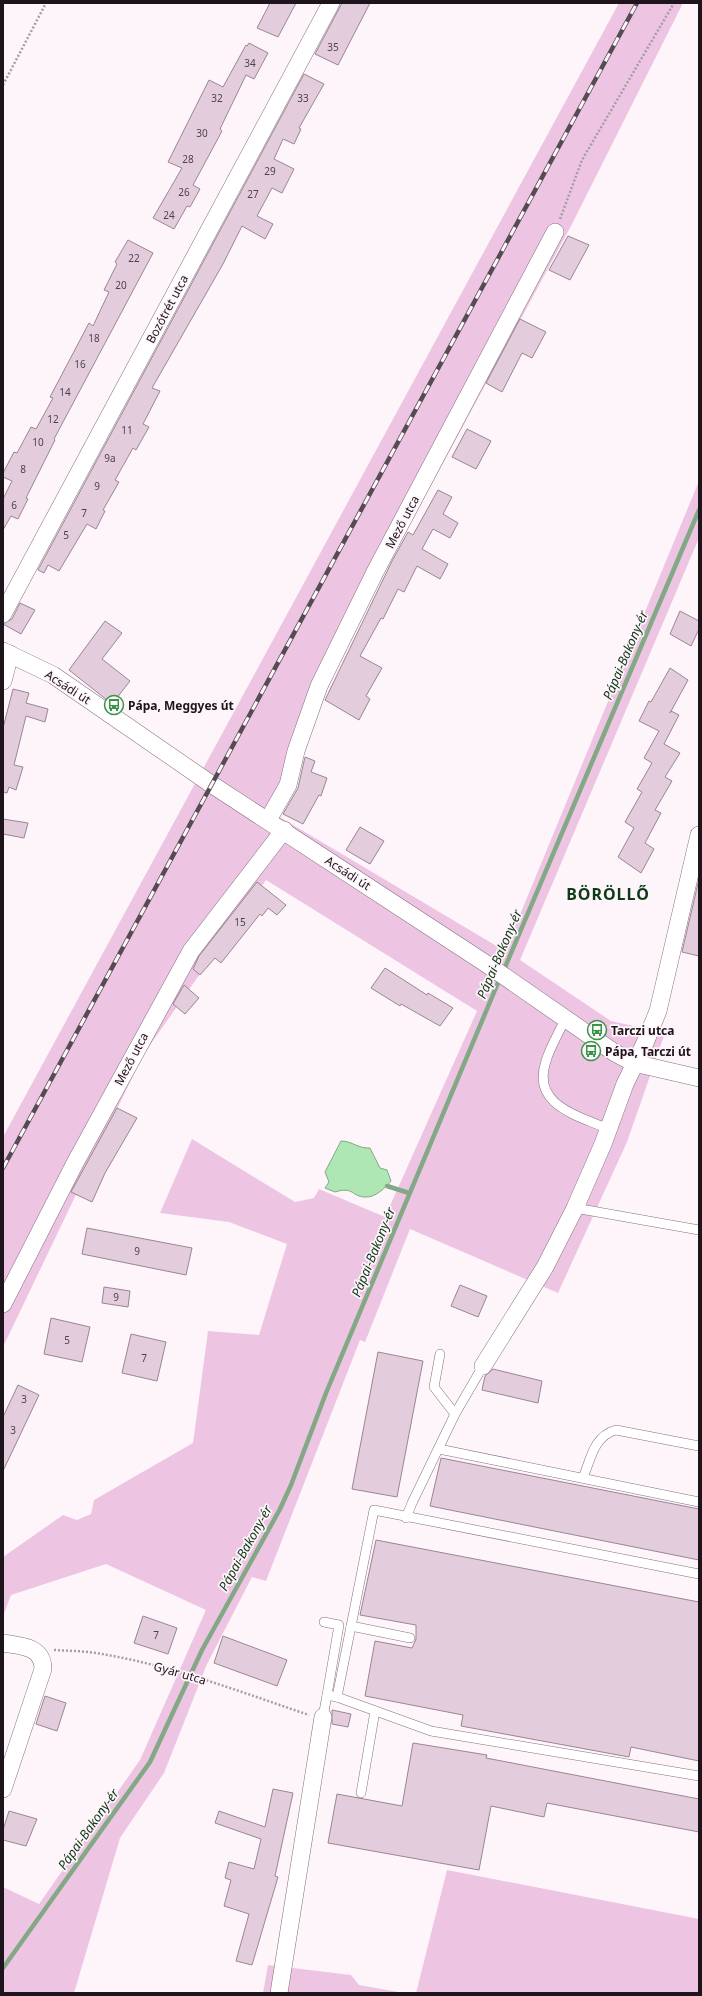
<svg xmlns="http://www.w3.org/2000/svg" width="702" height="1996" font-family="'Noto Sans',sans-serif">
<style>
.green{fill:#eec4e3}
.water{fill:#aee7b3;stroke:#82a885}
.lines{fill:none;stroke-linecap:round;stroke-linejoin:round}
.stream{stroke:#82a885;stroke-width:4.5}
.building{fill:#e3cddd;stroke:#9a8594}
.service-casing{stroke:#83707e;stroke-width:10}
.minor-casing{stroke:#83707e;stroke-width:18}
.path{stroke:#a59da3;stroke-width:2.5;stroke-dasharray:2 2;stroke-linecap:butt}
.service{stroke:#fff;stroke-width:9}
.minor{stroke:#fff;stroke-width:17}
.rail-casing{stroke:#544c52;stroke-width:4.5}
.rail{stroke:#fef5fb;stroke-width:3;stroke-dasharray:9;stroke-linecap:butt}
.labels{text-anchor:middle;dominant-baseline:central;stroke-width:3.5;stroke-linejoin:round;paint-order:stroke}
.number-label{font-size:10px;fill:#4e434c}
.street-label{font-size:12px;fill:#1d151b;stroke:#fef5fb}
.poi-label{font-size:12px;font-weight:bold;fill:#1d151b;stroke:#fef5fb;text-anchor:start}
.water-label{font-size:13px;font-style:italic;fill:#0e3716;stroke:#fef5fb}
.district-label{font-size:16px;font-weight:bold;letter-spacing:1px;fill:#0d3b17;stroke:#fef5fb}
</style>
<rect width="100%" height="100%" fill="#fef5fb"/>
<!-- green -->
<g class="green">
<path d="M 619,3 L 683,3 L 571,226 L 326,680 L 278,816 L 505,951 L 699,481 L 699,538 L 520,960 L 611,1021 L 665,1033 L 627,1142 L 558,1293 L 410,1229 L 365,1342 L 360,1340 L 266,1581 L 252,1577 L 207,1664 L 164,1773 L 120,1838 L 74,1993 L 3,1993 L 3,1887 L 39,1904 L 140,1760 L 206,1610 L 106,1564 L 11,1595 L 3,1616 L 3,1557 L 63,1515 L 77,1520 L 91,1514 L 94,1500 L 193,1443 L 208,1331 L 259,1335 L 287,1244 L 229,1222 L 160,1213 L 192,1139 L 295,1202 L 314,1198 L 319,1189 L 385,1217 L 477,1011 L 266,880 L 143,1055 L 3,1347 L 3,1137 Z"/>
<path d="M 447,1870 L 699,1919 L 699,1993 L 416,1993 Z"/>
<path d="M 268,1965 L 351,1975 L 359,1985 L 404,1993 L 263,1993 Z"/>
</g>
<!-- water -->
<path class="water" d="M 341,1141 C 352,1141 359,1149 370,1148 L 380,1168 L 387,1170 L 391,1181 C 385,1188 375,1198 365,1197 C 352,1197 354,1186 335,1192 L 325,1188 L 329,1182 L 325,1172 Z"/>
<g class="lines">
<!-- stream -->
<g class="stream">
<path d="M 503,972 L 699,510"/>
<path d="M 387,1186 L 409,1193"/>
<path d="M 3,1968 L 150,1762 L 202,1650 L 280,1509 L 291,1485 L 326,1393 L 500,978"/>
</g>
</g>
<!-- building -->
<g class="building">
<path d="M 270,3 L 296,3 L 278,37 L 257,28 Z"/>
<path d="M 342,3 L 370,3 L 338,65 L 315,54 Z"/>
<path d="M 249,43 L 268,53 L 254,79 L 246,75 L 220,129 L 222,131 L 193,185 L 200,189 L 190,207 L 187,206 L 174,229 L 153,218 L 182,168 L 168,162 L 209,80 L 223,87 L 246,45 L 247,46 Z"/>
<path d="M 304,74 L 324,84 L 299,128 L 301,129 L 294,144 L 283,139 L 274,159 L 294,169 L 282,193 L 272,188 L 257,216 L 273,224 L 265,239 L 242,226 L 223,264 L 152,388 L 160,391 L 143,424 L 149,427 L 136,450 L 133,448 L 115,480 L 119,482 L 103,510 L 105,511 L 96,529 L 87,524 L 59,571 L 48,565 L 44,573 L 38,570 Z"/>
<path d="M 568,236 L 589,245 L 570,280 L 549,270 Z"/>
<path d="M 128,240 L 153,253 L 54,439 L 55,440 L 26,498 L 28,499 L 18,519 L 11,516 L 3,530 L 3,499 L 12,481 L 3,477 L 3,473 L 14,452 L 17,453 L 31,427 L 36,429 L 53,398 L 50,397 L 89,323 L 93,326 L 109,292 L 104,290 L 117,264 L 115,262 Z"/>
<path d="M 520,319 L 546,332 L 532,358 L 522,353 L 502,392 L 486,383 Z"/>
<path d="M 467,429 L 491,441 L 476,469 L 452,457 Z"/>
<path d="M 438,490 L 452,497 L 443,514 L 458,523 L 450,538 L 433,529 L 422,549 L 448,564 L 440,579 L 417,566 L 404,592 L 398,589 L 383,619 L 381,618 L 360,656 L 382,668 L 366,696 L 370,699 L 359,720 L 325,700 L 392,561 L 408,532 L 413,535 Z"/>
<path d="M 20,603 L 35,610 L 21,634 L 3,624 L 12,619 Z"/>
<path d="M 680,611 L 699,621 L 699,629 L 691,646 L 670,634 Z"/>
<path d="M 105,621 L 122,633 L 102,659 L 130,681 L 112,704 L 69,670 Z"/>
<path d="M 670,668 L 688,680 L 670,713 L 671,711 L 679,715 L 664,744 L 680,753 L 665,777 L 672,781 L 655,810 L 661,813 L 645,843 L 654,849 L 641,873 L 618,857 L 634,828 L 625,822 L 642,792 L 637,789 L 652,763 L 644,758 L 659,731 L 639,721 L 649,701 L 651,702 Z"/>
<path d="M 13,689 L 29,693 L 26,703 L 48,709 L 45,722 L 26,716 L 14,765 L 23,767 L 16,790 L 9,787 L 7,793 L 3,792 L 3,728 Z"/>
<path d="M 305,757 L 315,761 L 311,772 L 327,778 L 321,796 L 319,795 L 303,824 L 283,814 L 298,788 Z"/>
<path d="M 3,819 L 28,823 L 24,838 L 3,834 Z"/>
<path d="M 360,827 L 384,841 L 370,864 L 346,850 Z"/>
<path d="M 699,879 L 699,956 L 682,952 Z"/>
<path d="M 257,882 L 286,905 L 277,915 L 268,908 L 262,916 L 260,914 L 221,963 L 215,958 L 200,975 L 193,969 L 199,956 Z"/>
<path d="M 385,968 L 427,995 L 428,993 L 453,1008 L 440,1026 L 401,1004 L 400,1006 L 371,988 Z"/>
<path d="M 184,985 L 199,998 L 185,1014 L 173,1004 Z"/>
<path d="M 117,1108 L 137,1118 L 105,1173 L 92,1202 L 71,1192 Z"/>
<path d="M 87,1228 L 192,1248 L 186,1275 L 82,1254 Z"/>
<path d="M 460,1285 L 487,1296 L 478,1317 L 451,1306 Z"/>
<path d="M 104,1287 L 130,1291 L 128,1307 L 102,1303 Z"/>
<path d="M 51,1318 L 90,1327 L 82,1362 L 44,1354 Z"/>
<path d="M 131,1334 L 166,1342 L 157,1381 L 122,1373 Z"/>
<path d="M 378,1352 L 423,1361 L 397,1497 L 352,1489 Z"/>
<path d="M 493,1369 L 542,1381 L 538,1403 L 482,1390 L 485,1376 Z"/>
<path d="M 18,1385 L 39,1395 L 3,1471 L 3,1417 Z"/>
<path d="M 441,1458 L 699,1509 L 699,1560 L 430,1506 Z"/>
<path d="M 376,1540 L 699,1602 L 699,1761 L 631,1747 L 629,1757 L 461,1726 L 463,1715 L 365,1696 L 375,1641 L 412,1648 L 416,1639 L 416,1625 L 360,1615 Z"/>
<path d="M 143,1616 L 177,1628 L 168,1654 L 134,1643 Z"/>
<path d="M 223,1636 L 287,1660 L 277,1686 L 214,1663 Z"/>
<path d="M 45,1696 L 66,1703 L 57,1731 L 36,1724 Z"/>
<path d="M 332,1710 L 351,1714 L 348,1727 L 332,1724 Z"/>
<path d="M 413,1743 L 487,1755 L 486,1758 L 699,1799 L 699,1832 L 547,1803 L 544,1817 L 491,1806 L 479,1870 L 328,1843 L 337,1794 L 402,1806 Z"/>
<path d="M 273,1789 L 293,1793 L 275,1876 L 278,1877 L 252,1965 L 236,1961 L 249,1914 L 224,1906 L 231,1880 L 225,1878 L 229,1862 L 254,1869 L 261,1839 L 215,1823 L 219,1811 L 265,1827 Z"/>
<path d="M 9,1811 L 37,1819 L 26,1846 L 3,1840 L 3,1830 Z"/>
</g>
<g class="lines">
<!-- service casing -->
<g class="service-casing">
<g id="service">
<path d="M 565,1019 C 559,1033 550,1047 546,1061 C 531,1105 577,1115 608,1129"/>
<path d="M 575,1208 L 699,1230"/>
<path d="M 440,1354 L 434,1387 L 455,1414"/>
<path d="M 439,1449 L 699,1502"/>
<path d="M 583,1478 C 591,1458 594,1436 616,1430 L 699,1446"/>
<path d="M 406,1518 L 412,1503 L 455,1414 L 483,1366"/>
<path d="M 324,1622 L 339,1625 L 327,1695"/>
<path d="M 351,1626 L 410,1638"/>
<path d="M 337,1697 L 431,1731 L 699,1776"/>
<path d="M 323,1717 L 327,1695 L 337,1697 L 374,1510 L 699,1574"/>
<path d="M 361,1793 L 375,1711"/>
</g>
</g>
<!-- minor casing -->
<g class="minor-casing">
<g id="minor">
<path d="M 3,614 L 331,3"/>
<path d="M 3,651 L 53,675 L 211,784 L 488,965 L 615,1053 L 634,1063 L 699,1078"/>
<path d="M 3,681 L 10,654"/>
<path d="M 268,820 L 288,785 L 296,751 L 319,686 L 375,572 L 555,232"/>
<path d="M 3,1304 L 75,1163 L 191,951 L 284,830"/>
<path d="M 483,1366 L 545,1267 L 575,1208 L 603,1144 L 625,1084 L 645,1043 L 658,1011 L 699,835"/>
<path d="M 3,1643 C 21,1646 43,1646 43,1669 L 3,1789"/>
<path d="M 279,1993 L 323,1717"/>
</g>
</g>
<!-- path -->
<g class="path">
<path d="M 3,85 L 46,3"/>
<path d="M 560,219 L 582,160 L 674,3"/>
<path d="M 54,1650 C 70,1651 87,1651 102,1654 C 173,1666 241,1692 309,1715"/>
</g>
<!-- service -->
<use href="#service" class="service"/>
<!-- minor -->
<use href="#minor" class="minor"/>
<!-- rail casing -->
<g class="rail-casing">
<path id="rail" d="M 3,1168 L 637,3"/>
</g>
<!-- rail -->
<use href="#rail" class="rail"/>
</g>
<!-- icons -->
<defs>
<g id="bus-ring" transform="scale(1)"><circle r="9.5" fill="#fef5fb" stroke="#379548" stroke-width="1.5"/><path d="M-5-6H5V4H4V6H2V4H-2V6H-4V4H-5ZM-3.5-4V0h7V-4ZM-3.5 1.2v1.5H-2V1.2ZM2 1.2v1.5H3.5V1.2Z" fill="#379548"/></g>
</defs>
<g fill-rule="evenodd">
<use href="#bus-ring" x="114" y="705"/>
<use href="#bus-ring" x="597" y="1030"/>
<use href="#bus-ring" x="591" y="1051"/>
</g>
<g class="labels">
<!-- number labels -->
<g class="number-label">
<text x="333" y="47">35</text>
<text x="250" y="63">34</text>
<text x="217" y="98">32</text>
<text x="303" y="98">33</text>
<text x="202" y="133">30</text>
<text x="188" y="159">28</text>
<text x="270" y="171">29</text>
<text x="184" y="192">26</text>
<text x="253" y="194">27</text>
<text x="169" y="215">24</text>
<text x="134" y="258">22</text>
<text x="121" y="285">20</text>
<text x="94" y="338">18</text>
<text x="80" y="364">16</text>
<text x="65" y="392">14</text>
<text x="53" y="419">12</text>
<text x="127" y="430">11</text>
<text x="38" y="442">10</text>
<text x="110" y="458">9a</text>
<text x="23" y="469">8</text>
<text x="97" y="486">9</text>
<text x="14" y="505">6</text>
<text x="84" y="513">7</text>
<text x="66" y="535">5</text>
<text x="240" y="922">15</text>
<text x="137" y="1251">9</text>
<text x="116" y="1297">9</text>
<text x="67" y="1340">5</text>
<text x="144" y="1358">7</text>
<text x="24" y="1399">3</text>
<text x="13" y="1430">3</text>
<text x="156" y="1635">7</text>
</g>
<!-- street labels -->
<g class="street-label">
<text transform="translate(167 309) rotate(-62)">Bozótrét utca</text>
<text transform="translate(402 522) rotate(-62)">Mező utca</text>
<text transform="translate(68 687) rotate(33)">Acsádi út</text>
<text transform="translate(348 873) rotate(33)">Acsádi út</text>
<text transform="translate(131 1059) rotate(-62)">Mező utca</text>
<text transform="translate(180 1673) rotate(16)">Gyár utca</text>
</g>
<!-- poi labels -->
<g class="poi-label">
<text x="128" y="705">Pápa, Meggyes út</text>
<text x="611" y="1030">Tarczi utca</text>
<text x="605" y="1051">Pápa, Tarczi út</text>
</g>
<!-- water labels -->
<g class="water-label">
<text transform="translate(625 655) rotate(-67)">Pápai-Bakony-ér</text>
<text transform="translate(499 954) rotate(-67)">Pápai-Bakony-ér</text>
<text transform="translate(373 1252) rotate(-68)">Pápai-Bakony-ér</text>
<text transform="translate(245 1548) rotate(-61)">Pápai-Bakony-ér</text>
<text transform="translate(88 1829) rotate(-55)">Pápai-Bakony-ér</text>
</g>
<!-- district labels -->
<g class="district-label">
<text x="608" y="894">BÖRÖLLŐ</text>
</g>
</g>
<!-- border -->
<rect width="702" height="1996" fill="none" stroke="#1d151b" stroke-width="8"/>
</svg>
